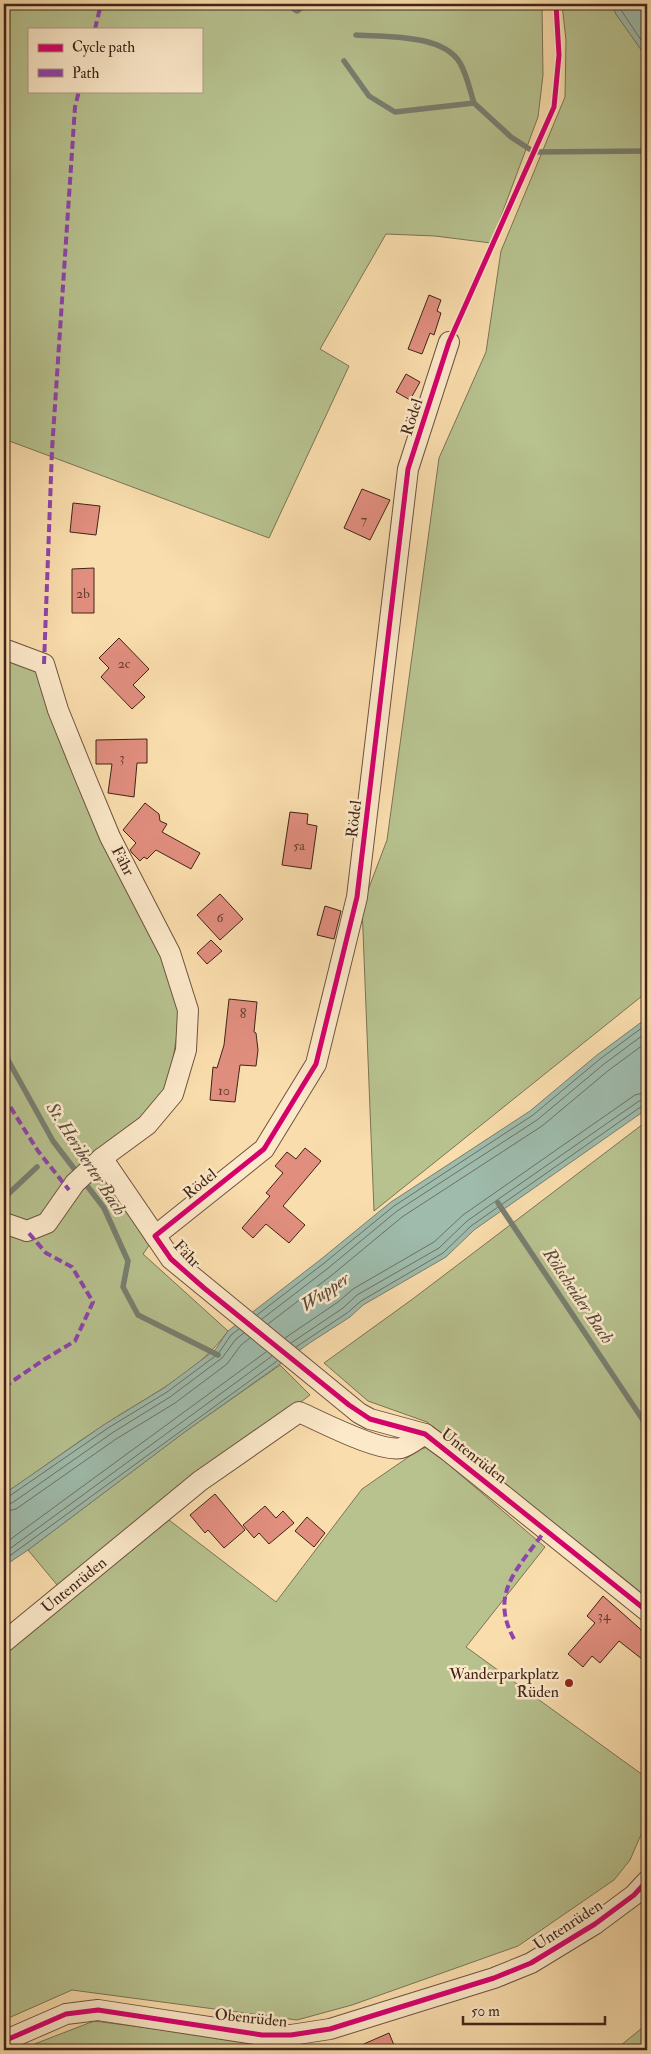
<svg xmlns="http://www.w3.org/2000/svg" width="651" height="2054" font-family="'IM FELL Double Pica',serif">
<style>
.green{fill:#b7c28f;stroke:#7c7354;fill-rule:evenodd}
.water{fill:#9ebbac;stroke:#787f71}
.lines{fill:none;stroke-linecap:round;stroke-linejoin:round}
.shore{stroke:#6f7062;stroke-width:1}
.stream{stroke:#787f71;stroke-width:5.5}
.building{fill:#e18e7f;stroke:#402418}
.minor-casing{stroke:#6e523d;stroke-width:22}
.minor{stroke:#fce9ca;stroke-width:20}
.quiet{stroke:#8e44ad;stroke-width:4;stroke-dasharray:8 4;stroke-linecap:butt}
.cycleway-casing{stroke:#fce9ca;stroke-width:8}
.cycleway{stroke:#d6006c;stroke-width:5}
.poi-dot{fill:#8f2418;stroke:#fce9ca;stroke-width:2}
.labels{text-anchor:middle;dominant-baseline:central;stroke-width:5;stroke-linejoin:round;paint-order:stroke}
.number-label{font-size:14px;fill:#683e32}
.street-label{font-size:16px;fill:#402418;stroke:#fce9ca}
.poi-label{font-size:16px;fill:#402418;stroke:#fce9ca;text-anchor:end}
.water-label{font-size:18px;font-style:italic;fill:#584a3d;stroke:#fce9ca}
</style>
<rect width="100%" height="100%" fill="#faddad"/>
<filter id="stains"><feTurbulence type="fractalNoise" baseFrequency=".004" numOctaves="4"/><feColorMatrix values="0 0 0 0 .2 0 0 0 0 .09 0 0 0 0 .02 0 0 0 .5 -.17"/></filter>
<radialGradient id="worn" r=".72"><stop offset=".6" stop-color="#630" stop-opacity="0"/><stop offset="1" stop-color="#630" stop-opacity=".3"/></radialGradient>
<!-- green -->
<g class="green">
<path d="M 4,4 L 542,4 L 543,75 L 538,117 L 491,243 L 435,236 L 386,234 L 320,349 L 349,366 L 269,538 L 4,439 ZM 29,29 L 201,29 L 201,91 L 29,91 Z"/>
<path d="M 562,4 L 612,4 L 616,14 L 647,58 L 647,992 L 374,1211 L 362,906 L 387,840 L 439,458 L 486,352 L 501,251 L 565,97 L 566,40 Z"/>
<path d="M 4,659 L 38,672 L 161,950 L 182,1004 L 169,1083 L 148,1114 L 98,1158 L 150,1244 L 143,1254 L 228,1331 C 199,1372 148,1396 107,1423 C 72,1445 39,1471 4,1494 Z"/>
<path d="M 647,1121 L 647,1601 L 427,1422 L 368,1401 L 324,1363 L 414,1298 Z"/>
<path d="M 280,1365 L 310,1395 L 58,1586 L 28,1550 L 186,1431 Z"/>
<path d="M 428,1447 L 545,1547 L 466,1647 L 647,1778 L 647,1821 L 630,1860 L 614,1880 L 518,1946 L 352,2005 L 297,2020 L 72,1990 L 4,2020 L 4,1654 L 169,1520 L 276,1602 L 362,1489 L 420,1449 Z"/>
<path d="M 94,2021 L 256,2042 L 260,2050 L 19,2050 Z"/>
<path d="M 647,2024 L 647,2050 L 615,2050 Z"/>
</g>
<!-- water -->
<g class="water">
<path d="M 612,4 L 647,4 L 647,58 L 616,14 Z"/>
<path d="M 647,1018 L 647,1109 L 474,1230 L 446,1257 L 363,1305 L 350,1317 L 311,1342 L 186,1431 L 28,1550 L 4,1566 L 4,1494 L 105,1424 L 164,1388 L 215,1350 L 228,1331 L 320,1260 L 391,1202 L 530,1111 L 597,1055 Z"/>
</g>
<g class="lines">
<!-- shore -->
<g class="shore">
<path d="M 617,4 L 647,49"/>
<path d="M 257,1315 L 323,1264 L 394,1206 L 533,1115 L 600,1059 L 647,1024"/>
<path d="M 262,1319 L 327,1269 L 397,1211 L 537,1120 L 604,1064 L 647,1032"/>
<path d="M 268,1324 L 332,1275 L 402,1217 L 542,1126 L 609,1070 L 647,1042"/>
<path d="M 285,1338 L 338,1302 L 353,1289 L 434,1242 L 463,1215 L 635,1095 L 647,1092"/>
<path d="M 291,1343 L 343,1308 L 357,1295 L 439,1248 L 467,1221 L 639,1101 L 647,1099"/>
<path d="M 296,1347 L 347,1313 L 361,1301 L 443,1253 L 471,1226 L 642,1106 L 647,1105"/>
<path d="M 4,1498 L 8,1497 L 108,1428 L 167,1392 L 218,1354 L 231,1335 L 239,1329"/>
<path d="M 4,1505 L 12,1503 L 112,1433 L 170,1397 L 222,1358 L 236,1339 L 244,1333"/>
<path d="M 4,1512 L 16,1509 L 116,1439 L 175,1403 L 227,1364 L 241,1345 L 250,1338"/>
<path d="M 4,1544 L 266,1352"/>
<path d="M 4,1553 L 272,1356"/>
<path d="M 4,1560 L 277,1361"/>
</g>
<!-- stream -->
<g class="stream">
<path d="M 286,4 L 297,11 L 306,4"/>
<path d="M 356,35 C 386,37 443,34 460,63 C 467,75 470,91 474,103"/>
<path d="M 344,61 L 369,96 L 395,112 L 474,103 L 511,137 L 534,152 L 647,151"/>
<path d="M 4,1039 L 8,1060 L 53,1141 L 104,1208 L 128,1261 L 123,1287 L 138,1315 L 218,1355"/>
<path d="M 4,1198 L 37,1167"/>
<path d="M 498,1203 L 647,1426"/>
</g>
</g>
<!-- building -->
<g class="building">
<path d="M 429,295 L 441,300 L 437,311 L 441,313 L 434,335 L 430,333 L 422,354 L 408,349 Z"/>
<path d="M 406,374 L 420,382 L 410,400 L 396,392 Z"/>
<path d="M 362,489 L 390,500 L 370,540 L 344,528 Z"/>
<path d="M 73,503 L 100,506 L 96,535 L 70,532 Z"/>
<path d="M 94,568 L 94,613 L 72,613 L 72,569 Z"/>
<path d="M 119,638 L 149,669 L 133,685 L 145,697 L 132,709 L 101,677 L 109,668 L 99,658 Z"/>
<path d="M 147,739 L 147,763 L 137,763 L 134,797 L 108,793 L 112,764 L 96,764 L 96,740 Z"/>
<path d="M 145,803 L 159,814 L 160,821 L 167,824 L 162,832 L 200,853 L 191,869 L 156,850 L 147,859 L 144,857 L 140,861 L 132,853 L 130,850 L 136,843 L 123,830 Z"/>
<path d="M 290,812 L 308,814 L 307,824 L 317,826 L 311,869 L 282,865 Z"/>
<path d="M 220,894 L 243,919 L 220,940 L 197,915 Z"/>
<path d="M 325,906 L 341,911 L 334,939 L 317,935 Z"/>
<path d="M 211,940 L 222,951 L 207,964 L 197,953 Z"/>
<path d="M 229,999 L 257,1002 L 254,1032 L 256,1033 L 258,1050 L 256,1066 L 240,1065 L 235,1102 L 210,1100 L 213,1067 L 217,1068 L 224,1045 Z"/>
<path d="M 305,1148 L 321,1161 L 283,1206 L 305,1225 L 289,1243 L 266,1224 L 253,1238 L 242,1228 L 270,1196 L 266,1193 L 283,1173 L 275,1166 L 287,1152 L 296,1159 Z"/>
<path d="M 215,1494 L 245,1530 L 224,1548 L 208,1530 L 205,1533 L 190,1515 Z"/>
<path d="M 265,1506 L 276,1518 L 283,1511 L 294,1523 L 269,1544 L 259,1533 L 254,1538 L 243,1525 Z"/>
<path d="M 307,1517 L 325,1533 L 314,1547 L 295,1531 Z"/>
<path d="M 603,1596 L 647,1635 L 647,1663 L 619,1641 L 600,1663 L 592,1656 L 583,1667 L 568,1654 L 595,1623 L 587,1616 Z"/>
<path d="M 389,2033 L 396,2050 L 350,2050 Z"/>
</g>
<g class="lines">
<!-- minor casing -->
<g class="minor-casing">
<g id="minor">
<path d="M 4,649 L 44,664 L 58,710 L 83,772 L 110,837 L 170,953 L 188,1010 L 186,1050 L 173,1094 L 147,1125 L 102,1158 L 75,1183 L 47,1223 L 27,1231 L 4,1223"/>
<path d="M 102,1158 L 171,1259 L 359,1413 L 370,1419 L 425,1434 L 447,1450 L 647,1611"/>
<path d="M 155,1236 L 264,1149 L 316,1064 L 357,897 L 408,469 L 449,342"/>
<path d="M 4,1642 L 200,1481 L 299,1412 C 320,1421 380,1453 401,1448 C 409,1446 418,1438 425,1434"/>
<path d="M 4,2041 L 66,2014 L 98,2010 L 262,2035 L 291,2035 L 330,2029 L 494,1978 L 531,1963 L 595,1924 L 634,1895 L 647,1881"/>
</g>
</g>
<!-- minor -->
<use href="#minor" class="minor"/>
<!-- quiet -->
<g class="quiet">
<path d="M 95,29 L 101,4"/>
<path d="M 44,664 L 52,450 L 75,107 L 79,91"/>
<path d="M 4,1097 L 38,1151 L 69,1190"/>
<path d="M 4,1387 L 45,1359 L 75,1341 L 93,1302 L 72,1267 L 46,1253 L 27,1231"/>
<path d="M 514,1639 C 488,1592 520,1567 546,1529"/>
</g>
<!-- cycleway casing -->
<g class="cycleway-casing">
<g id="cycleway">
<path d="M 556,4 L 559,55 L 554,107 L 449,342 L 408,469 L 357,897 L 316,1064 L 264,1149 L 155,1236 L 171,1259 L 204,1288 L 349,1405 L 370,1419 L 425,1434 L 647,1611"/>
<path d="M 4,2041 L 66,2014 L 98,2010 L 262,2035 L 291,2035 L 330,2029 L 494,1978 L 531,1963 L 595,1924 L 634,1895 L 647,1881"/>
</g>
</g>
<!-- cycleway -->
<use href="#cycleway" class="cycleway"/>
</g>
<!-- markers -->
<circle class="poi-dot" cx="569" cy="1683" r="5"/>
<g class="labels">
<!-- number labels -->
<g class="number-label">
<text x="364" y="519">7</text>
<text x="83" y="593">2b</text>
<text x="124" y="663">2c</text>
<text x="122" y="757">3</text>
<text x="299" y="845">5a</text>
<text x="220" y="917">6</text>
<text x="243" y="1013">8</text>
<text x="224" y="1090">10</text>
<text x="604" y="1615">34</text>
</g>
<!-- street labels -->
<g class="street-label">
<text transform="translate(412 417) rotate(-72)">Rödel</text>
<text transform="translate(354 819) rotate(-83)">Rödel</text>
<text transform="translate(123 861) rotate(62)">Fähr</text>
<text transform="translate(200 1184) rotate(-39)">Rödel</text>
<text transform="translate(187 1254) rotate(46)">Fähr</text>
<text transform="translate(474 1456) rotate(38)">Untenrüden</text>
<text transform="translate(74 1585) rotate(-39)">Untenrüden</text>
<text transform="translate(568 1925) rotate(-33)">Untenrüden</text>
<text transform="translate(251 2018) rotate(6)">Obenrüden</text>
</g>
<!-- poi labels -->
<g class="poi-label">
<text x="559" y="1674">Wanderparkplatz<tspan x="559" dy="18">Rüden</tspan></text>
</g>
<!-- water labels -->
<g class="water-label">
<text transform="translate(86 1159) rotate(57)">St. Heriberter Bach</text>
<text transform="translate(325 1292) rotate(-34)">Wupper</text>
<text transform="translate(578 1296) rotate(56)">Rölscheider Bach</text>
</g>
</g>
<!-- margin -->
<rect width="651" height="2054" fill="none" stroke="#faddad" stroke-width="20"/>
<rect x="5" y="5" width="641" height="2044" fill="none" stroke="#402418" stroke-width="2.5"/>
<rect x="10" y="10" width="631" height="2034" fill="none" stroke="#402418"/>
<!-- legend -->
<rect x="28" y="28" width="175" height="65" fill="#fce9ca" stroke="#b19a83"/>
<rect x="38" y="44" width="25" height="8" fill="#d6006c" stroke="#b19a83"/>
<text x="72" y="52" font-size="15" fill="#402418">Cycle path</text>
<rect x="38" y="69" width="25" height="8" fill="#8e44ad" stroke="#b19a83"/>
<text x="72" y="78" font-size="15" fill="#402418">Path</text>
<!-- scale -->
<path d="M463 2016v8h142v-8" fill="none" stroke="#402418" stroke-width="2.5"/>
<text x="471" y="2016" font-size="15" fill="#402418" stroke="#fce9ca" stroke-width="4" paint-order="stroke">50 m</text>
<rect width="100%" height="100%" filter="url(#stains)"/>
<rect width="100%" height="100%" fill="url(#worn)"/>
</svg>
